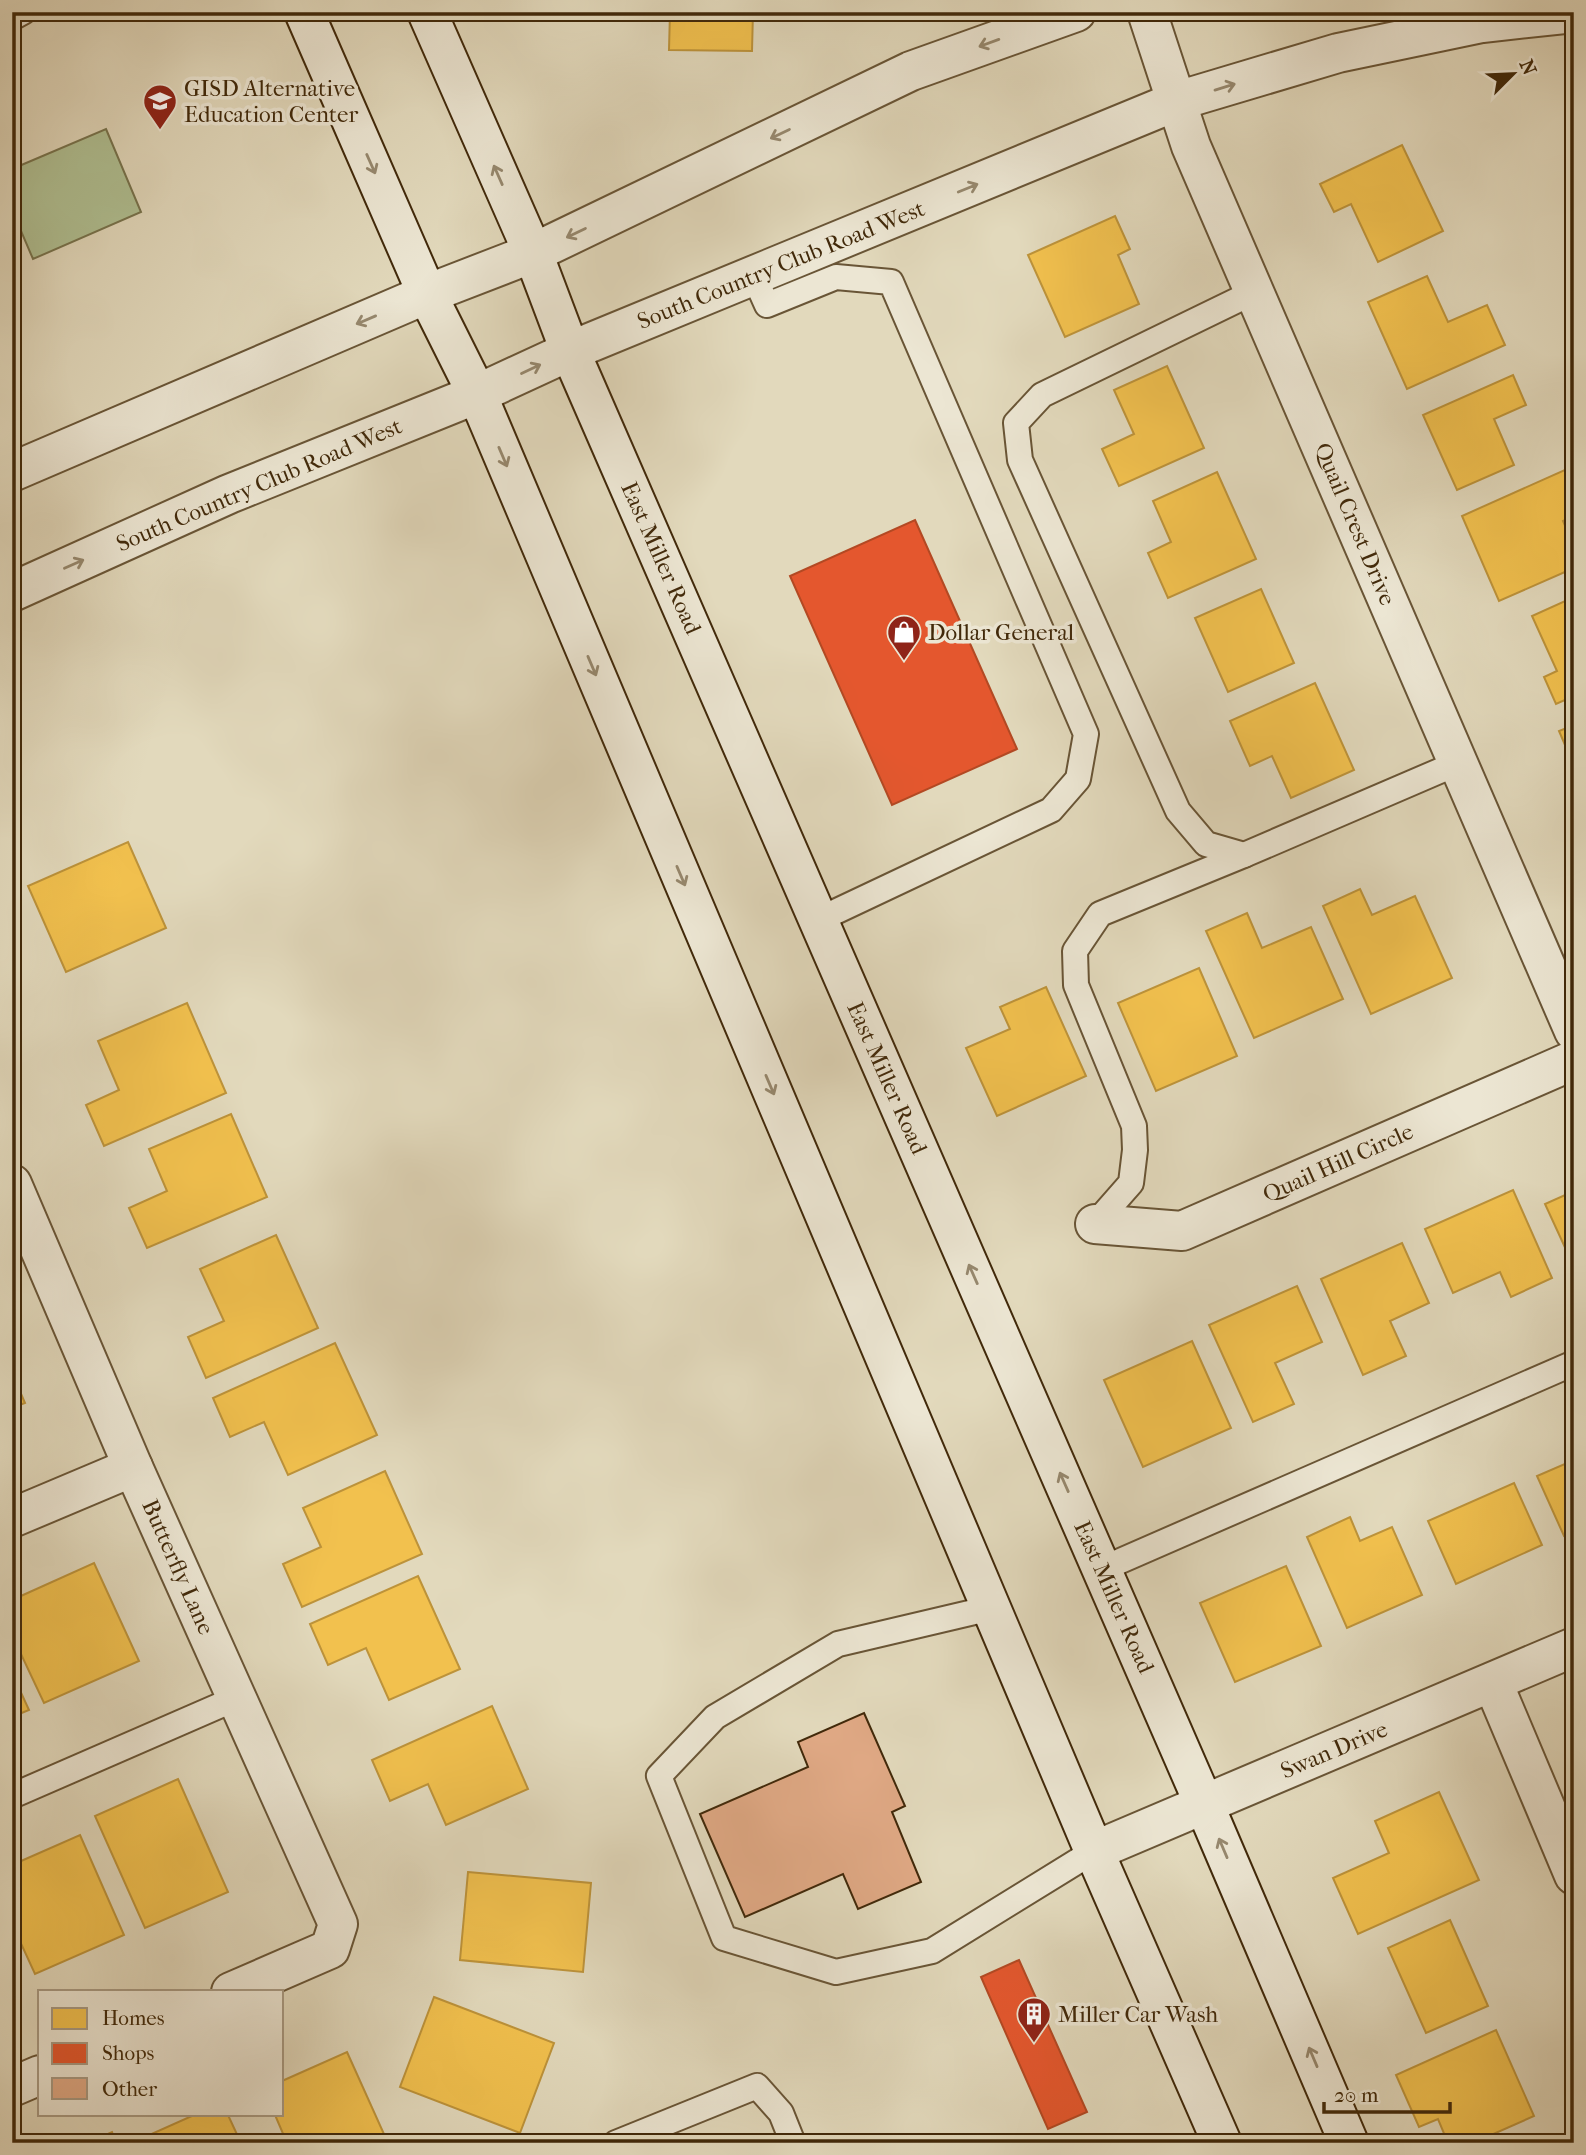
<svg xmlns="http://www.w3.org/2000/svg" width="1586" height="2155" font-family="'IM FELL French Canon',serif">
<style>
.green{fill:#b0c093;stroke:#78744e;stroke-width:2}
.homes{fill:#f2c14e;stroke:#bd933a;stroke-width:2}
.shops{fill:#e4572e;stroke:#b34923;stroke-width:2}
.building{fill:#e0a985;stroke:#41290a;stroke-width:2}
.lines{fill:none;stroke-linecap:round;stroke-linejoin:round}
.service-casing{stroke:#695536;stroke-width:28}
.minor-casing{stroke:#695536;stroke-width:42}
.tertiary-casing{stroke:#695536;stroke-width:42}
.secondary-casing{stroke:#41290a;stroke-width:42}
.service{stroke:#ece6d3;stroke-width:24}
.minor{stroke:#ece6d3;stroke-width:38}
.tertiary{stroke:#ece6d3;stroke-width:38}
.secondary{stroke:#ece6d3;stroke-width:38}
.oneway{stroke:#96886e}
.labels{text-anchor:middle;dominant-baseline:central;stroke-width:7;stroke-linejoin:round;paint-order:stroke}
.poi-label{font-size:23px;fill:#41290a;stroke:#ece6d3;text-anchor:start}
.street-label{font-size:23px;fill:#41290a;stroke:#ece6d3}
</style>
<rect width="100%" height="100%" fill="#e2d9bc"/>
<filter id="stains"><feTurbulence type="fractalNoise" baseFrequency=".00286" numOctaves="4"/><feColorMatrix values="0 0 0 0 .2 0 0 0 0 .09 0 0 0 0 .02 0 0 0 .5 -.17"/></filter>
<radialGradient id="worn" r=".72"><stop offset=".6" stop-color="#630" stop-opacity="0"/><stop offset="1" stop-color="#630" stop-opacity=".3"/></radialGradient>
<!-- green -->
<path class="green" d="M 106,129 L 141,212 L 33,259 L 12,210 L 12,169 Z"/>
<!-- homes -->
<g class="homes">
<path d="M 670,12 L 753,12 L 752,51 L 669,50 Z"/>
<path d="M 1402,145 L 1443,231 L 1378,262 L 1351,204 L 1334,212 L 1320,184 Z"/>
<path d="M 1115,216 L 1130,249 L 1118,255 L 1139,304 L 1065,337 L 1028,255 Z"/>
<path d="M 1427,276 L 1448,322 L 1487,305 L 1505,345 L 1407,389 L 1368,302 Z"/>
<path d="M 1167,366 L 1204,448 L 1119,486 L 1102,449 L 1134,434 L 1114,390 Z"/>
<path d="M 1513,375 L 1526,405 L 1494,419 L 1514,465 L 1457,490 L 1423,415 Z"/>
<path d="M 1567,469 L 1574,484 L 1574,516 L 1563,521 L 1574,546 L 1574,568 L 1499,601 L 1462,516 Z"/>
<path d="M 1217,472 L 1256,559 L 1168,598 L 1148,553 L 1171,542 L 1153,501 Z"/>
<path d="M 1261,589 L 1294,663 L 1228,692 L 1195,618 Z"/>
<path d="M 1574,597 L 1574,696 L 1556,704 L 1544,677 L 1557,671 L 1532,616 Z"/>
<path d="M 1315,683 L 1354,770 L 1291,798 L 1272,756 L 1250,766 L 1230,721 Z"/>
<path d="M 1574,725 L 1574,758 L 1571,759 L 1559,731 Z"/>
<path d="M 128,842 L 166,928 L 66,972 L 28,886 Z"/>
<path d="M 1360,889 L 1372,915 L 1415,896 L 1452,978 L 1371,1014 L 1323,906 Z"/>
<path d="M 1247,913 L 1262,948 L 1311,927 L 1343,999 L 1254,1038 L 1206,931 Z"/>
<path d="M 1199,968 L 1237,1056 L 1156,1091 L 1118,1003 Z"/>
<path d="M 1046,987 L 1086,1076 L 997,1116 L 966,1048 L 1010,1029 L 1000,1007 Z"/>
<path d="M 187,1003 L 226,1093 L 104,1146 L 86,1105 L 119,1090 L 98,1041 Z"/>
<path d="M 231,1114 L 267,1197 L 147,1248 L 129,1208 L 167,1191 L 149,1149 Z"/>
<path d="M 1513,1190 L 1552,1278 L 1511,1297 L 1500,1272 L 1453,1293 L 1425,1229 Z"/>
<path d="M 1574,1191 L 1574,1267 L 1545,1204 Z"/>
<path d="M 276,1235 L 318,1328 L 206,1378 L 188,1337 L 224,1321 L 200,1269 Z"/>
<path d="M 1402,1243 L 1429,1303 L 1390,1321 L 1406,1356 L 1363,1375 L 1321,1279 Z"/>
<path d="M 1297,1286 L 1322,1342 L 1275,1363 L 1294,1404 L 1253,1422 L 1209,1325 Z"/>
<path d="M 1192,1341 L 1231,1428 L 1143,1467 L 1104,1380 Z"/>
<path d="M 335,1343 L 377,1435 L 288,1475 L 264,1422 L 230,1437 L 213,1398 Z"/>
<path d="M 12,1373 L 25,1403 L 12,1408 Z"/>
<path d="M 1574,1460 L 1574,1531 L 1564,1536 L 1537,1476 Z"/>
<path d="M 385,1471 L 422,1554 L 302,1607 L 283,1564 L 321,1547 L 303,1508 Z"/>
<path d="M 1514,1483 L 1542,1545 L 1456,1584 L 1428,1521 Z"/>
<path d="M 1350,1517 L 1360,1541 L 1392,1527 L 1422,1595 L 1347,1628 L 1307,1537 Z"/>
<path d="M 94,1563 L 139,1661 L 44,1703 L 12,1635 L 12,1600 Z"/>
<path d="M 1286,1566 L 1321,1646 L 1235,1682 L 1200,1603 Z"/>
<path d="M 418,1576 L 460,1669 L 389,1700 L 366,1648 L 328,1665 L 310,1624 Z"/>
<path d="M 12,1673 L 29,1710 L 12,1717 Z"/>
<path d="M 492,1706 L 528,1789 L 446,1825 L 428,1784 L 390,1801 L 372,1760 Z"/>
<path d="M 178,1779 L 228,1892 L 145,1928 L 95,1816 Z"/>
<path d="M 1439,1792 L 1479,1880 L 1358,1934 L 1333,1878 L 1389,1853 L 1375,1821 Z"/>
<path d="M 80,1835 L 124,1935 L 35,1974 L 12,1924 L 12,1865 Z"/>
<path d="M 468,1872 L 591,1883 L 583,1972 L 460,1960 Z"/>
<path d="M 1450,1920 L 1488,2006 L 1426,2033 L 1388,1948 Z"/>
<path d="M 434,1997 L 554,2043 L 520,2133 L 400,2087 Z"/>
<path d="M 1496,2030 L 1534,2116 L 1473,2143 L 1448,2143 L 1438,2119 L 1419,2127 L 1396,2075 Z"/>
<path d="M 347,2052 L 388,2143 L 287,2143 L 275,2115 L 282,2115 L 282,2081 Z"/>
<path d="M 194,2115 L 228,2115 L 241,2143 L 139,2143 L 138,2140 Z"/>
<path d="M 112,2132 L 116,2143 L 88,2143 Z"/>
</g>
<!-- shops -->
<g class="shops">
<path d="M 915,520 L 1017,749 L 892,805 L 790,576 Z"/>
<path d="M 1019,1960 L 1087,2112 L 1048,2129 L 981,1977 Z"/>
</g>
<!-- building -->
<path class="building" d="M 864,1713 L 905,1806 L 892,1812 L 921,1882 L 858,1909 L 843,1874 L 745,1917 L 700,1814 L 808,1767 L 798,1742 Z"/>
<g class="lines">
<!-- service casing -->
<g class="service-casing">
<g id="service">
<path d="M 12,18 L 23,12"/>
<path d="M 754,276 L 767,305 L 836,277 L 891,282 L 1086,734 L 1078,779 L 1051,810 L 818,920"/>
<path d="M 1254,292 L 1042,395 L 1016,423 L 1020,460 L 1178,811 L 1206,844 L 1244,855 L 1458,763"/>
<path d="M 1095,1224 L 1131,1183 L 1135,1150 L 1134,1126 L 1076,985 L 1075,951 L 1100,914 L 1244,855"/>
<path d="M 1102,1569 L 1574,1363"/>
<path d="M 991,1608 L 838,1644 L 715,1717 L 659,1776 L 724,1938 L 836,1972 L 932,1951 L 1094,1851"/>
<path d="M 12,1796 L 237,1698"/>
<path d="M 616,2143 L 757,2086 L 781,2113 L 793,2143"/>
</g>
</g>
<!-- minor casing -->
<g class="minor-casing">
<g id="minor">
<path d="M 1147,12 L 1191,146 L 1574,1031"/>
<path d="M 12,1184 L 133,1467 L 338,1924 L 330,1949 L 231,1992"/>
<path d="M 1095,1224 L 1182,1231 L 1574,1060"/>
<path d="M 12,1518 L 133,1467"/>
<path d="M 1493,1683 L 1574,1875"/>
<path d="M 1094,1851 L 1574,1647"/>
<path d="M 12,2087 L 40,2075"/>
</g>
</g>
<!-- tertiary casing -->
<g class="tertiary-casing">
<g id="tertiary">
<path d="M 12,472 L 427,294 L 533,253 L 911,71 L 1076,12"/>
<path d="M 12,592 L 229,494 L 477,394 L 570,351 L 1177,101 L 1338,53 L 1482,23 L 1574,13"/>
</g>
</g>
<!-- secondary casing -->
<g class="secondary-casing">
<g id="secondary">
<path d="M 304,12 L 427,294 L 477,394 L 1094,1851 L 1222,2143"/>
<path d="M 427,12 L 533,253 L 570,351 L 1204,1804 L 1349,2143"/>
</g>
</g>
<!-- service -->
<use href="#service" class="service"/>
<!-- minor -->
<use href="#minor" class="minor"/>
<!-- tertiary -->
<use href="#tertiary" class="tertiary"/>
<!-- secondary -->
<use href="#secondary" class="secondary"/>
</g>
<!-- one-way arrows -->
<defs><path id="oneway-shaft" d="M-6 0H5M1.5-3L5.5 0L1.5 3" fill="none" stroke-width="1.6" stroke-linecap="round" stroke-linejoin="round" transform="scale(1.75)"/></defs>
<g class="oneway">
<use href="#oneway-shaft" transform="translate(989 43) rotate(160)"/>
<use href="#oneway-shaft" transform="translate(1225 87) rotate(-17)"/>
<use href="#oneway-shaft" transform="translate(780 134) rotate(154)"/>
<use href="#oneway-shaft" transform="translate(371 164) rotate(66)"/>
<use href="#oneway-shaft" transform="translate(498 175) rotate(-114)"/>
<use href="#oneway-shaft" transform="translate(968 188) rotate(-22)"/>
<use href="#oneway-shaft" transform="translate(576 233) rotate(154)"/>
<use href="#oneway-shaft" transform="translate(366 320) rotate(157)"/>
<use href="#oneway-shaft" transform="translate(531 369) rotate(-25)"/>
<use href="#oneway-shaft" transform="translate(503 457) rotate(67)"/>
<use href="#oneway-shaft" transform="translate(74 564) rotate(-24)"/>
<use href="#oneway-shaft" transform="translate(592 666) rotate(67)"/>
<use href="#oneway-shaft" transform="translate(681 876) rotate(67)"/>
<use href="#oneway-shaft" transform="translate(770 1085) rotate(67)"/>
<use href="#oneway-shaft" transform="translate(973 1274) rotate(-114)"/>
<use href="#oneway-shaft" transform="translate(1064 1482) rotate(-114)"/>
<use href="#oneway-shaft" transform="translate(1223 1848) rotate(-113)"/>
<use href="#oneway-shaft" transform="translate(1313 2057) rotate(-113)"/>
</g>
<!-- icons -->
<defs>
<g id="school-pin" transform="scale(1.75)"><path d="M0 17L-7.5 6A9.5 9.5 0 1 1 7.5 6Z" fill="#8f2418" stroke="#ece6d3"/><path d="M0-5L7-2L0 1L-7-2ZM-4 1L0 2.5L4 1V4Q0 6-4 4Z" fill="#fff"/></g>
<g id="shop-pin" transform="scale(1.75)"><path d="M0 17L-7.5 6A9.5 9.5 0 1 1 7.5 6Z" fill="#8f2418" stroke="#ece6d3"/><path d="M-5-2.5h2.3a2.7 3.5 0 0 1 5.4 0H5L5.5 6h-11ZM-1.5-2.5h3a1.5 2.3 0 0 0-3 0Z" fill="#fff"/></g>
<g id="building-pin" transform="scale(1.75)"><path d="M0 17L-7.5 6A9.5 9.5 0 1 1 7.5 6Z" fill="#8f2418" stroke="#ece6d3"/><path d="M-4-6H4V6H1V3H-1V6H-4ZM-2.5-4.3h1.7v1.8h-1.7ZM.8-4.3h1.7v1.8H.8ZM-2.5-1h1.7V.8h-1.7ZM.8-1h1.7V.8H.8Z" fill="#fff"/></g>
</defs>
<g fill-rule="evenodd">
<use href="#school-pin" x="160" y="101"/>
<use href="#shop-pin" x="904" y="632"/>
<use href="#building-pin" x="1034" y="2014"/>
</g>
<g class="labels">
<!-- poi labels -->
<g class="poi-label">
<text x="184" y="88">GISD Alternative<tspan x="184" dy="26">Education Center</tspan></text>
<text x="928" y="632">Dollar General</text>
<text x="1058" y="2014">Miller Car Wash</text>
</g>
<!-- street labels -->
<g class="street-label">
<text transform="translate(781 265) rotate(-22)">South Country Club Road West</text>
<text transform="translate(259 485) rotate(-23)">South Country Club Road West</text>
<text transform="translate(1355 524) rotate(67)">Quail Crest Drive</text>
<text transform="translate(661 558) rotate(66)">East Miller Road</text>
<text transform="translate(887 1078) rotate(66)">East Miller Road</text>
<text transform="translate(1338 1163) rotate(-24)">Quail Hill Circle</text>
<text transform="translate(178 1567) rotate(66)">Butterfly Lane</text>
<text transform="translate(1114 1597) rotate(66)">East Miller Road</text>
<text transform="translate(1334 1750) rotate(-23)">Swan Drive</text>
</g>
</g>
<!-- margin -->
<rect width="1586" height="2155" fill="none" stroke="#e2d9bc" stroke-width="42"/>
<rect x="14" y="14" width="1558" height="2127" fill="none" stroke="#41290a" stroke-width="3.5"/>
<rect x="21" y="21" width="1544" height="2113" fill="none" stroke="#41290a" stroke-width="2"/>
<!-- legend -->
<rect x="38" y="1990" width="245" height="126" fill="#ece6d3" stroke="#a89a83" stroke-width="2"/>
<rect x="52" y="2008" width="35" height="21" fill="#f2c14e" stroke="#a89a83" stroke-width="2"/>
<text x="102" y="2025" font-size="21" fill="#41290a">Homes</text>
<rect x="52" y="2043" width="35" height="21" fill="#e4572e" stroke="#a89a83" stroke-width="2"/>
<text x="102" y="2060" font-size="21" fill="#41290a">Shops</text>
<rect x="52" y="2078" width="35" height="21" fill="#e0a985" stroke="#a89a83" stroke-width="2"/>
<text x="102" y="2096" font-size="21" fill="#41290a">Other</text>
<!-- north arrow -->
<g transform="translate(1513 74) rotate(66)" stroke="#ece6d3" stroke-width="5" paint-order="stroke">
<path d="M0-5L12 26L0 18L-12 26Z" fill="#41290a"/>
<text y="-10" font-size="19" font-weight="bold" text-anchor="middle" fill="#41290a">N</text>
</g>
<!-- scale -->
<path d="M1324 2102v10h126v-10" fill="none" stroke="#41290a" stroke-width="3.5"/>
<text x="1334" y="2102" font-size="21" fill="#41290a" stroke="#ece6d3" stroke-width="5" paint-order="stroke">20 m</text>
<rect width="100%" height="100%" filter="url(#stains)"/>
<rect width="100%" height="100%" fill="url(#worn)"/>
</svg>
